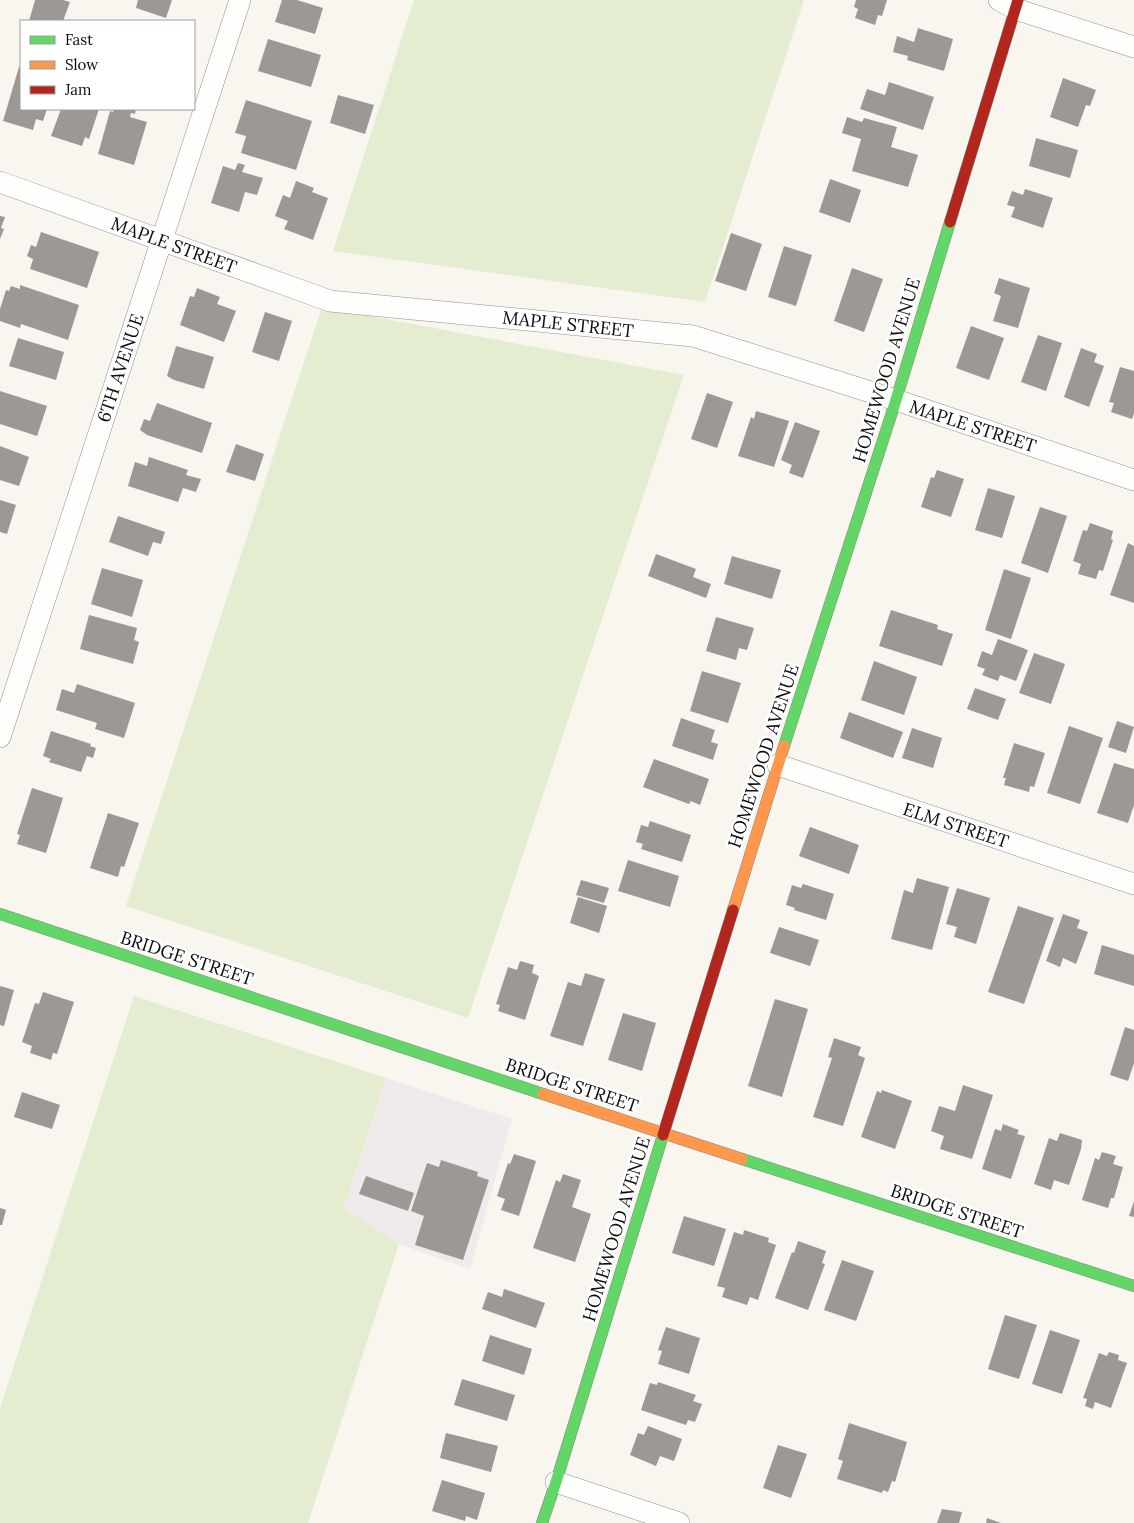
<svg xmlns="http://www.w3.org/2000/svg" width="1134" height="1523" font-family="Lora,serif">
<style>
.industrial{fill:#f0eaec}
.green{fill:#e5edd1}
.building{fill:#9c9995}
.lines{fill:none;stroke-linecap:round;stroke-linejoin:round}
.street-casing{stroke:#92918e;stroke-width:22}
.fast-casing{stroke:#898784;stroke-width:12}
.slow-casing{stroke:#898784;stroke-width:12}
.jam-casing{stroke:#898784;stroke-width:12}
.street{stroke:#fefefd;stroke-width:21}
.fast{stroke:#63d668;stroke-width:11}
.slow{stroke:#ff974d;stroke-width:11}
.jam{stroke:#b3261e;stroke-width:11}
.labels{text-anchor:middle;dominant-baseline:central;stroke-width:5;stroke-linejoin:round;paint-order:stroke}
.street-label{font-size:18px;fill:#0b0b0b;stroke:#fff}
</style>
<rect width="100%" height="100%" fill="#f9f6ef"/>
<!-- industrial -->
<path class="industrial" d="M 386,1078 L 512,1119 L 470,1269 L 399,1244 L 344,1209 Z"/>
<!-- green -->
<g class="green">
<path d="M 414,0 L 804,0 L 705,302 L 333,251 Z"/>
<path d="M 322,307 L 684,375 L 468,1018 L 126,906 Z"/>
<path d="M 134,996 L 386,1078 L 344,1208 L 399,1244 L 308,1523 L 0,1523 L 0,1408 Z"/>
</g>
<!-- building -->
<g class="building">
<path d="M 35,0 L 63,0 L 70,2 L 63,21 L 29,21 Z"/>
<path d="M 138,0 L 172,0 L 166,18 L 136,8 Z"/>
<path d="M 282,0 L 297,0 L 323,8 L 315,34 L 275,22 Z"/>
<path d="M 856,0 L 887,0 L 882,16 L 878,15 L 875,25 L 855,18 L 858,9 L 854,7 Z"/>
<path d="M 918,28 L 953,39 L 944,71 L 907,60 L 908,56 L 893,52 L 897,36 L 914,42 Z"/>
<path d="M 268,39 L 321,55 L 311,87 L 258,71 Z"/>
<path d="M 19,67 L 21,68 L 21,109 L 47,109 L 43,121 L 36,119 L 33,130 L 3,121 Z"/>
<path d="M 1063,78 L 1096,90 L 1090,106 L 1086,105 L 1078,127 L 1050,117 Z"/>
<path d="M 889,82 L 934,97 L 923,130 L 860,109 L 867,89 L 885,95 Z"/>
<path d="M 338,95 L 374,105 L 365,134 L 330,123 Z"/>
<path d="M 246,100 L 312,121 L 296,170 L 241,153 L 246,136 L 235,133 Z"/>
<path d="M 61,109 L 99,109 L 89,139 L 85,137 L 82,146 L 51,136 Z"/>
<path d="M 114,109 L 136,109 L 135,114 L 131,113 L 130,117 L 147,122 L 134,165 L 98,154 L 110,111 L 113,112 Z"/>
<path d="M 847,117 L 862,122 L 864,118 L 897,127 L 891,147 L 918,155 L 908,187 L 852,171 L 861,139 L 842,133 Z"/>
<path d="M 1036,138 L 1078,150 L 1070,178 L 1029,166 Z"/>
<path d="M 238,163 L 245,165 L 242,172 L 263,178 L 257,195 L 245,192 L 239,212 L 211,203 L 223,166 L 235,170 Z"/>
<path d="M 830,179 L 861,190 L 850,223 L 819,212 Z"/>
<path d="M 296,181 L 314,188 L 312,192 L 328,198 L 313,240 L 284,229 L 288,221 L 275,216 L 283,195 L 290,198 Z"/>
<path d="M 1025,189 L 1053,198 L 1043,228 L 1011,217 L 1015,207 L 1007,205 L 1012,191 L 1023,195 Z"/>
<path d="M 0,216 L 5,217 L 1,228 L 4,229 L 0,239 Z"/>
<path d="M 41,232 L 99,252 L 87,288 L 30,269 L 33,259 L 27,256 L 31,245 L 36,247 Z"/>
<path d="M 731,233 L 762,244 L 746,291 L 715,281 Z"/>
<path d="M 784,246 L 812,255 L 796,306 L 768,297 Z"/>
<path d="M 852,268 L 883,279 L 864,332 L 834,321 Z"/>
<path d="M 999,278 L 1030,288 L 1018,328 L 993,321 L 1001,296 L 994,293 Z"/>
<path d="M 20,285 L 79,305 L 68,340 L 21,324 L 20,328 L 0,321 L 0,309 L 6,290 L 9,291 L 11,286 L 20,289 Z"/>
<path d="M 197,288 L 220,297 L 217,304 L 236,311 L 224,342 L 180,325 L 190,296 L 194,297 Z"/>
<path d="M 265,312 L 292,321 L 279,361 L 252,352 Z"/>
<path d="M 971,326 L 1004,338 L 989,380 L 956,368 Z"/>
<path d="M 1038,335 L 1062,343 L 1046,391 L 1021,382 Z"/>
<path d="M 18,338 L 64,352 L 56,380 L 9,366 Z"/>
<path d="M 176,346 L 214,357 L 204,389 L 174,380 L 167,376 Z"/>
<path d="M 1081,348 L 1097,354 L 1094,362 L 1104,366 L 1089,407 L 1064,397 Z"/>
<path d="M 1120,367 L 1134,371 L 1134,413 L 1132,419 L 1111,412 L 1114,403 L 1109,402 Z"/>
<path d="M 0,391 L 47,406 L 37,436 L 0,424 Z"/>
<path d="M 707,393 L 733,402 L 717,448 L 691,439 Z"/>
<path d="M 157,403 L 212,423 L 202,453 L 147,435 L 140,430 L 144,419 L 150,421 Z"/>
<path d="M 756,411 L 789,421 L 774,467 L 738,456 L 751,417 L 754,419 Z"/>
<path d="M 795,422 L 820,431 L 803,478 L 789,473 L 792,465 L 781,460 Z"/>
<path d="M 236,444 L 264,454 L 255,481 L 226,472 Z"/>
<path d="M 0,446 L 29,457 L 19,486 L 0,480 Z"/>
<path d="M 149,457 L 188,470 L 186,475 L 201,479 L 196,492 L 183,488 L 178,502 L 128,486 L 135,462 L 147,466 Z"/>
<path d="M 937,470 L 964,479 L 951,517 L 921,507 L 931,477 L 934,478 Z"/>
<path d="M 988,488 L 1015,496 L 1002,538 L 975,530 Z"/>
<path d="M 0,500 L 16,505 L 7,534 L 0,532 Z"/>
<path d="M 1040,507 L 1067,516 L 1048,573 L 1021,563 Z"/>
<path d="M 118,516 L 165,532 L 161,544 L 153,542 L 148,556 L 109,542 Z"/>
<path d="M 1090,523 L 1113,531 L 1111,539 L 1113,540 L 1103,571 L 1099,570 L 1096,579 L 1078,574 L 1081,564 L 1073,561 L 1083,530 L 1087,531 Z"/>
<path d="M 1128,543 L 1134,546 L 1134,603 L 1110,595 Z"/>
<path d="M 656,554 L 696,569 L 693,577 L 711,584 L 706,598 L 648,576 Z"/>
<path d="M 732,556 L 781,570 L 772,599 L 724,584 Z"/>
<path d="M 102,568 L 143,580 L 132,617 L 91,604 Z"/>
<path d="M 1004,569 L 1031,578 L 1011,639 L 985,630 Z"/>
<path d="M 891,610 L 938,625 L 937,629 L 953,634 L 942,666 L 879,646 Z"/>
<path d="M 89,615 L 137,628 L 134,640 L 139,642 L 133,664 L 80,649 Z"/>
<path d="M 716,617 L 754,628 L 747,650 L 739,648 L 736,660 L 706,651 Z"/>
<path d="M 998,639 L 1028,650 L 1016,681 L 1000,675 L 998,681 L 982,675 L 985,669 L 977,666 L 982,651 L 992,655 Z"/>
<path d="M 1034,653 L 1065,664 L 1051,704 L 1019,693 Z"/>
<path d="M 874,661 L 917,677 L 904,715 L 861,700 Z"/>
<path d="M 702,671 L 741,683 L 728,723 L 690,711 Z"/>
<path d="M 77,684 L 135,703 L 124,738 L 95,729 L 97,723 L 56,710 L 62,689 L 74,693 Z"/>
<path d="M 975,688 L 1006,699 L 998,720 L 967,709 Z"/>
<path d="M 849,712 L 903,732 L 893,758 L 840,738 Z"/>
<path d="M 681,718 L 715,730 L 711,742 L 718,744 L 713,760 L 672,746 Z"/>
<path d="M 1117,721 L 1134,727 L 1126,753 L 1108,747 Z"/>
<path d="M 1069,726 L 1103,738 L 1080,804 L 1047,793 Z"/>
<path d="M 912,728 L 942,738 L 933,768 L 902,758 Z"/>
<path d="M 51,731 L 91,744 L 90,746 L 96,748 L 93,758 L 87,756 L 81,772 L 49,762 L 51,759 L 43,756 Z"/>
<path d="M 1014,743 L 1045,753 L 1034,787 L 1030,786 L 1029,792 L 1004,785 L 1006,778 L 1003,778 Z"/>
<path d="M 654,759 L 709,779 L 700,805 L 691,801 L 689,804 L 643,787 Z"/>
<path d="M 1114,763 L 1134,769 L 1134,805 L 1128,823 L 1097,813 Z"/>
<path d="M 32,788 L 63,798 L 46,853 L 17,844 L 20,835 L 17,834 Z"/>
<path d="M 108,813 L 139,823 L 124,867 L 121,866 L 118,877 L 90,868 Z"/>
<path d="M 650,821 L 691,835 L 682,862 L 641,849 L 643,844 L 636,842 L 641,825 L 648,827 Z"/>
<path d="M 810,827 L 859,845 L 849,874 L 799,856 Z"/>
<path d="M 628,860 L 679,876 L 670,907 L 618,891 Z"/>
<path d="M 917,878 L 949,887 L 932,950 L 891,939 L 904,890 L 913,893 Z"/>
<path d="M 581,880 L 609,888 L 604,903 L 576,895 Z"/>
<path d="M 803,884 L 834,894 L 826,920 L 794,910 L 795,908 L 786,905 L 792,885 L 801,888 Z"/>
<path d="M 957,888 L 990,898 L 976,944 L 954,937 L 957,927 L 946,924 Z"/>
<path d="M 578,897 L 607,906 L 599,933 L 570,923 Z"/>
<path d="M 1018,906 L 1054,918 L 1024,1004 L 988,992 Z"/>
<path d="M 1063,914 L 1080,920 L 1077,928 L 1088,932 L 1076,964 L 1063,958 L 1060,967 L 1046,961 Z"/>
<path d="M 779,927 L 819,940 L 810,966 L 770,953 Z"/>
<path d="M 1102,945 L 1134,955 L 1134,986 L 1094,974 Z"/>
<path d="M 520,961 L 534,965 L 532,973 L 539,976 L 525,1020 L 498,1011 L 500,1005 L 496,1004 L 508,967 L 517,970 Z"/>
<path d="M 585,973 L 605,979 L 583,1046 L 550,1036 L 568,982 L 581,986 Z"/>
<path d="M 0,986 L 14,990 L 4,1026 L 0,1025 Z"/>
<path d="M 43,992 L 74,1002 L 57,1054 L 53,1053 L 51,1060 L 30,1053 L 32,1046 L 22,1042 L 35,1003 L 39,1004 Z"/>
<path d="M 775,999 L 808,1009 L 782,1097 L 748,1086 Z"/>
<path d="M 623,1013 L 656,1023 L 642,1071 L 608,1060 Z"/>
<path d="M 1125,1027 L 1134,1030 L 1134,1063 L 1128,1081 L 1110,1075 Z"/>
<path d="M 834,1038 L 861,1047 L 858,1055 L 865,1058 L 843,1126 L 813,1117 L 832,1058 L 828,1057 Z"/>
<path d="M 963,1085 L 993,1095 L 972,1159 L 940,1149 L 944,1136 L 931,1131 L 939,1106 L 955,1111 Z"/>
<path d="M 882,1090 L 912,1101 L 895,1149 L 861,1137 L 877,1091 L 881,1093 Z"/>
<path d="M 22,1092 L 60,1105 L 52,1129 L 14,1117 Z"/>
<path d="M 1003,1124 L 1019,1130 L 1017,1134 L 1025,1136 L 1011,1179 L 982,1169 L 995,1129 L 1001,1131 Z"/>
<path d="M 1060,1133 L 1082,1140 L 1081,1149 L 1069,1185 L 1054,1180 L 1051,1190 L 1034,1184 L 1049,1138 L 1057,1141 Z"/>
<path d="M 1102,1152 L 1116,1156 L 1113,1164 L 1123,1167 L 1114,1198 L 1111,1198 L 1108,1208 L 1082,1200 L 1095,1158 L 1099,1160 Z"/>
<path d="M 514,1154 L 536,1161 L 519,1216 L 501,1210 L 505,1199 L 497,1196 L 508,1163 L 510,1164 Z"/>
<path d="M 441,1160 L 478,1172 L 477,1176 L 489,1180 L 463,1260 L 415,1245 L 424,1216 L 411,1211 L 427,1163 L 439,1167 Z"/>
<path d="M 563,1174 L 581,1180 L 572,1207 L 591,1214 L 575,1262 L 533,1248 L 556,1180 L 560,1182 Z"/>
<path d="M 366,1176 L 414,1193 L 408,1211 L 359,1194 Z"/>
<path d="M 1134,1201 L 1134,1217 L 1129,1216 Z"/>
<path d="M 0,1208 L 6,1210 L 2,1225 L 0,1225 Z"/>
<path d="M 684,1216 L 726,1229 L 714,1266 L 672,1253 Z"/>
<path d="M 744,1230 L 769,1238 L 768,1242 L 776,1245 L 758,1300 L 750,1297 L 747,1305 L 722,1297 L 725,1288 L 717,1286 L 734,1232 L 743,1235 Z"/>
<path d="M 798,1241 L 826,1251 L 822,1263 L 825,1264 L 808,1310 L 775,1298 L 792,1252 L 794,1253 Z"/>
<path d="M 842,1260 L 874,1271 L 856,1321 L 824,1310 Z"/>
<path d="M 504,1289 L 545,1303 L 536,1328 L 482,1309 L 488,1292 L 502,1297 Z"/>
<path d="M 1005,1315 L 1037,1325 L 1019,1379 L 988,1369 Z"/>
<path d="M 666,1327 L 700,1338 L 689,1374 L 658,1364 L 662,1351 L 658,1350 Z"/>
<path d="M 1050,1330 L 1080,1340 L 1062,1394 L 1032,1384 Z"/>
<path d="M 490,1335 L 532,1349 L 524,1375 L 482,1361 Z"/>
<path d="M 1109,1352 L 1119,1355 L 1118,1360 L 1127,1363 L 1111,1408 L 1095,1402 L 1093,1409 L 1085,1406 L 1087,1399 L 1083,1398 L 1099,1353 L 1107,1356 Z"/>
<path d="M 462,1379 L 515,1395 L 507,1421 L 454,1405 Z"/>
<path d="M 658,1382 L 696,1395 L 693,1401 L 702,1404 L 695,1422 L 688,1420 L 686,1425 L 641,1410 L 650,1383 L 657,1385 Z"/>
<path d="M 849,1423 L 907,1442 L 895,1482 L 892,1481 L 888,1492 L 883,1490 L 882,1493 L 837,1479 L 843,1461 L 838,1459 Z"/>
<path d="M 648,1426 L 682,1439 L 674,1461 L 660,1456 L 656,1466 L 630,1455 L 638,1433 L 644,1435 Z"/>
<path d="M 446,1433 L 498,1446 L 491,1472 L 440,1458 Z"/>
<path d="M 778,1445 L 807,1454 L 791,1498 L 763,1488 Z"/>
<path d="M 442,1480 L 485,1493 L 477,1520 L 466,1516 L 465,1521 L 432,1511 Z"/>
<path d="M 942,1509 L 962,1512 L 959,1523 L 937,1523 Z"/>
<path d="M 987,1518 L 1001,1523 L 986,1523 Z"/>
</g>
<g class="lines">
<!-- street casing -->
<g class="street-casing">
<g id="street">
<path d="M 999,0 L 1015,9 L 1134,47"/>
<path d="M 0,182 L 330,301 L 693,336 L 896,400 L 1134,480"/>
<path d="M 0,737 L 240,0"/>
<path d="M 778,765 L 1134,884"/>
<path d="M 556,1482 L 679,1523"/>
</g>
</g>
<!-- fast casing -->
<g class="fast-casing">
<g id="fast">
<path d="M 784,746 L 896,400 L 950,222"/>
<path d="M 0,914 L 543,1094"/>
<path d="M 742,1159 L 1134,1286"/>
<path d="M 542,1523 L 556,1482 L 663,1135"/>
</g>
</g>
<!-- slow casing -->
<g class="slow-casing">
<g id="slow">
<path d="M 733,910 L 784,746"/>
<path d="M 543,1094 L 742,1159"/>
</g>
</g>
<!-- jam casing -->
<g class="jam-casing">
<g id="jam">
<path d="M 950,222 L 1018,0"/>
<path d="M 663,1135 L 733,910"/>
</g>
</g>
<!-- street -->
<use href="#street" class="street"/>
<!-- fast -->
<use href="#fast" class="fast"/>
<!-- slow -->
<use href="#slow" class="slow"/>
<!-- jam -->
<use href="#jam" class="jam"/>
</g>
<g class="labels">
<!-- street labels -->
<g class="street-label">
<text transform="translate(174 245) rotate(20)">MAPLE STREET</text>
<text transform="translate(568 324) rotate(6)">MAPLE STREET</text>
<text transform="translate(120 368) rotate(-72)">6TH AVENUE</text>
<text transform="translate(886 370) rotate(-73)">HOMEWOOD AVENUE</text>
<text transform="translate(973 426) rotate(18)">MAPLE STREET</text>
<text transform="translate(763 756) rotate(-72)">HOMEWOOD AVENUE</text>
<text transform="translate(956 825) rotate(18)">ELM STREET</text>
<text transform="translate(187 958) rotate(18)">BRIDGE STREET</text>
<text transform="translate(572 1085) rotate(18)">BRIDGE STREET</text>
<text transform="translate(957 1211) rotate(18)">BRIDGE STREET</text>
<text transform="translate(616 1229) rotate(-73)">HOMEWOOD AVENUE</text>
</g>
</g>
<!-- legend -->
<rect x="20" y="20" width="175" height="90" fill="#ffffff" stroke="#9d9d9d"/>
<rect x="30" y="36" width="25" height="8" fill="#63d668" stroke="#9d9d9d"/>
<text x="65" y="45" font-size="15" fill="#0b0b0b">Fast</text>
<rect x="30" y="61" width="25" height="8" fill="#ff974d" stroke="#9d9d9d"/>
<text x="65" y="70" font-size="15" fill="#0b0b0b">Slow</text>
<rect x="30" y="86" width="25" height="8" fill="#b3261e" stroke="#9d9d9d"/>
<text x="65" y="95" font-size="15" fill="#0b0b0b">Jam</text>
</svg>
